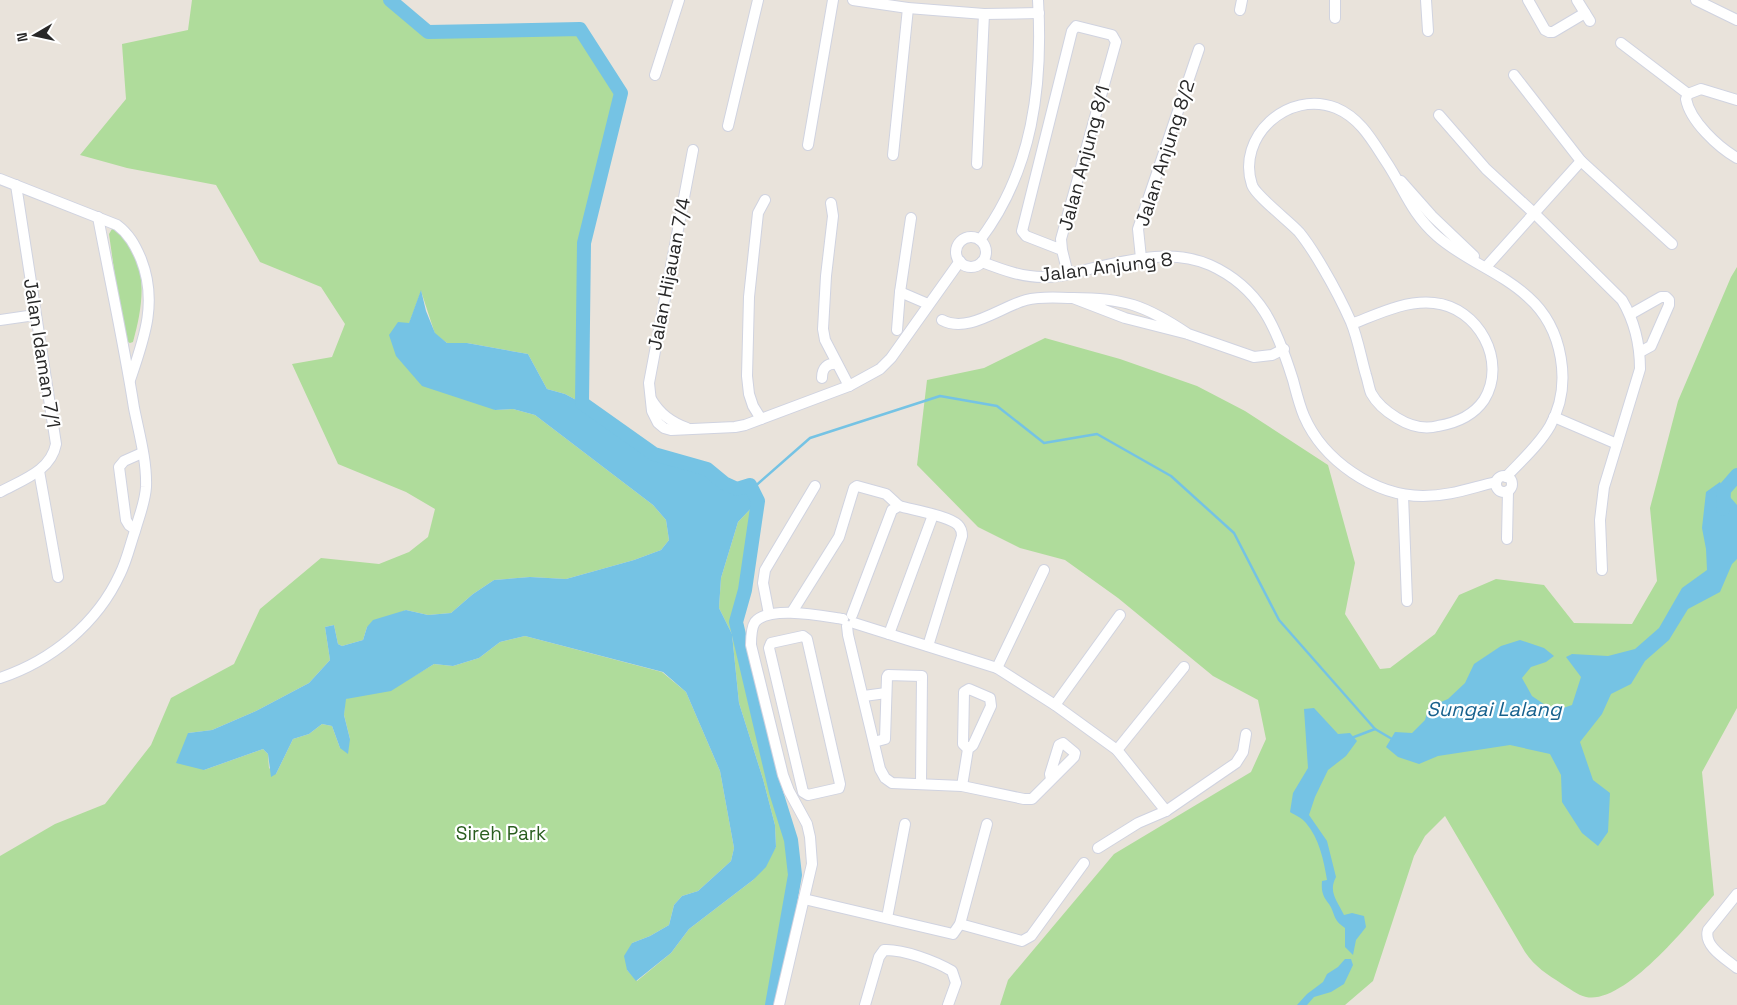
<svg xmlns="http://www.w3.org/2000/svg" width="1737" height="1005" font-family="'Space Grotesk',sans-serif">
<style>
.green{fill:#afdc9b}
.water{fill:#75c3e4}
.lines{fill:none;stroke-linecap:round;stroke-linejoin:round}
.stream{stroke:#75c3e4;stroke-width:2.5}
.river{stroke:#75c3e4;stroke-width:14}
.minor-casing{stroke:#d0d3e0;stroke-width:12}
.minor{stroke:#fff;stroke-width:10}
.labels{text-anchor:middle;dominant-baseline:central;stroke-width:4.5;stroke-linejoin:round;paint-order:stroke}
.street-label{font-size:19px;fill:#282828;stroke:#fff}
.park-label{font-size:19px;fill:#2a5e1f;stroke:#fff}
.water-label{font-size:20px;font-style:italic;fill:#17618d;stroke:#fff}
</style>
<rect width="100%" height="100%" fill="#e9e3db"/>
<!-- green -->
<g class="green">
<path d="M 192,0 L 390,0 L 428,32 L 580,29 L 621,93 L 584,243 L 582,403 L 565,394 L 547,389 L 528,354 L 467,343 L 447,343 L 435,334 L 421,291 L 409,324 L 495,410 L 513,409 L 535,415 L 653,505 L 666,520 L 669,540 L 661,550 L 634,560 L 566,579 L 530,577 L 494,580 L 473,594 L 451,613 L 428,615 L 406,610 L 367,627 L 363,640 L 342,646 L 338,644 L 334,625 L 325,627 L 330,660 L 309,683 L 256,711 L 212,730 L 188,733 L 204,770 L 263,749 L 268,754 L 269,768 L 276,774 L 293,739 L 309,734 L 322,724 L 332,726 L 340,748 L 350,739 L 344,715 L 345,699 L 414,676 L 434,664 L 453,666 L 479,658 L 500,642 L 525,636 L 662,672 L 686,692 L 720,771 L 734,848 L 731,861 L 698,891 L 682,896 L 674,905 L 669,925 L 650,936 L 632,943 L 627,970 L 637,981 L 671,953 L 689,929 L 753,880 L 776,847 L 775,825 L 763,779 L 739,703 L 732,634 L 719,608 L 721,578 L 738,522 L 758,501 L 745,590 L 736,622 L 776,792 L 791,840 L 795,875 L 772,1005 L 0,1005 L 0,856 L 55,824 L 105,804 L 151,745 L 171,698 L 234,664 L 260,609 L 321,558 L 379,564 L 409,552 L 428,537 L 435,509 L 406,492 L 338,464 L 292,364 L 332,357 L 345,324 L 321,287 L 260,262 L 216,185 L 127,168 L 80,155 L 126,99 L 122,44 L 188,30 Z"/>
<path d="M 112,229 L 117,230 C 123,237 130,244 134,252 C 147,281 141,313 133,342 L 130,343 L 124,340 L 109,234 Z"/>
<path d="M 1737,267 L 1737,708 L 1702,772 L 1714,895 C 1690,922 1625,1005 1586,997 C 1577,995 1569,988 1562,984 C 1547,974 1535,967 1525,952 L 1445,816 L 1425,836 L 1414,856 L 1373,981 L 1345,1005 L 1000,1005 L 1008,980 L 1114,854 L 1251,772 L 1266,739 L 1258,700 L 1213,676 L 1118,598 L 1065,560 L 1020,548 L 978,527 L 917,465 L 927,380 L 984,368 L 1045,338 L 1120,359 L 1197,386 L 1245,411 L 1328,465 L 1355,563 L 1345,614 L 1380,669 L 1390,668 L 1435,634 L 1459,595 L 1496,579 L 1544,585 L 1574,623 L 1632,624 L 1657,581 L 1650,508 L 1678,401 L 1731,277 Z"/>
</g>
<!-- water -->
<g class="water">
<path d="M 421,290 L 426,311 L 435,333 L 447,343 L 467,343 L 528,354 L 547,389 L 565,394 L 582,403 L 654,454 L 707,469 L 724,483 L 737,489 L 750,485 L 758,501 L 738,522 L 721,578 L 719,608 L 732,634 L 739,703 L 763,779 L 775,825 L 776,847 L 766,867 L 753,880 L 689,929 L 671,953 L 636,981 L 627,970 L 624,956 L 632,943 L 650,936 L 669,925 L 674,905 L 682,896 L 698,891 L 731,861 L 734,848 L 720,771 L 686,692 L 663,672 L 525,636 L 500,642 L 479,658 L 453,666 L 434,664 L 391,691 L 346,699 L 344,715 L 350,739 L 348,754 L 340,748 L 332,726 L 322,724 L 309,734 L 293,739 L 276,774 L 271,777 L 268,754 L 263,749 L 204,770 L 176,763 L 188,733 L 212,730 L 256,711 L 309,683 L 330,660 L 325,627 L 334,625 L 338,644 L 342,646 L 363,640 L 367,627 L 373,620 L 406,610 L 428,615 L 451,613 L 473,594 L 494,580 L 530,577 L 566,579 L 634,560 L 661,550 L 669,540 L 666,520 L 653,505 L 535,415 L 513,409 L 495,410 L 422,386 L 396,356 L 389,335 L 398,322 L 409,323 Z"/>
<path d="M 1720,482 L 1724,490 L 1737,505 L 1737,559 L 1732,564 L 1720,592 L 1688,609 L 1669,640 L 1645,661 L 1631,684 L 1611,694 L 1602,714 L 1580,742 L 1593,780 L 1610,793 L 1608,832 L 1598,846 L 1582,833 L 1562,802 L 1561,775 L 1550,754 L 1510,745 L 1438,756 L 1419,764 L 1398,757 L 1386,747 L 1395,732 L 1412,733 L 1425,720 L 1429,707 L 1448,699 L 1465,683 L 1474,664 L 1501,646 L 1520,640 L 1544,648 L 1554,656 L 1546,662 L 1531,667 L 1522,678 L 1532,696 L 1554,711 L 1572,705 L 1581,677 L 1566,657 L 1572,654 L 1608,656 L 1635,649 L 1659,628 L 1682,588 L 1707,570 L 1706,549 L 1702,528 L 1706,492 Z"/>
<path d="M 1314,708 L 1338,734 L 1350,733 L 1357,741 L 1346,756 L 1328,770 L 1315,797 L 1309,815 L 1327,841 L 1336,877 C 1328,892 1337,900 1344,915 L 1352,913 L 1364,916 L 1366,927 L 1356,940 L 1353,955 L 1345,947 L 1345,928 C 1332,919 1336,915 1329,904 C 1323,897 1321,891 1322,881 L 1327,880 C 1324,861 1319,838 1306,823 C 1302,818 1295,815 1290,812 L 1293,793 L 1308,768 L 1304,709 Z"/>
<path d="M 1345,959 L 1351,959 L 1353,965 L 1344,984 L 1331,992 L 1314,997 L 1307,1005 L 1297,1005 L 1307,994 L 1323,982 L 1327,974 L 1338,967 Z"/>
</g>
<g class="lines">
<!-- stream -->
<g class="stream">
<path d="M 752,489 L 810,438 L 940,396 L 997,406 L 1044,443 L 1097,434 L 1171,476 L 1234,533 L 1279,620 L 1375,729 L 1392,739"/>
<path d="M 1354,737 L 1375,729"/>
</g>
<!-- river -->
<g class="river">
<path d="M 390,0 L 428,32 L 580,29 L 621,93 L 584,243 L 582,403 L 654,454 L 707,469 L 724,483 L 737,489 L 750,485 L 758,501 L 745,590 L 736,622 L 776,792 L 791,840 L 795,875 L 772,1005"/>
<path d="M 1723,509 L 1724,490 L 1737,475"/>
</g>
<!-- minor casing -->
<g class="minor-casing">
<g id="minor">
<path d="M 853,0 L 908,8 L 984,14 L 1039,13"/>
<path d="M 1426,0 L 1428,31"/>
<path d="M 1528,0 L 1545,30 L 1549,32 L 1553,32 L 1585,13"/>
<path d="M 1577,0 L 1590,21"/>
<path d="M 1696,0 L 1737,20"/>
<path d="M 1240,10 L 1242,0"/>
<path d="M 1335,18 L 1335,0"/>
<path d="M 1621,43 L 1688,94"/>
<path d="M 655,75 L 679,0"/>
<path d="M 1514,75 L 1581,161 L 1672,244"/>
<path d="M 1737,100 L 1701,89 L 1688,94 L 1686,99 C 1690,121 1718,147 1737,158"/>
<path d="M 1439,115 L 1486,169 L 1535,214 L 1622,300 C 1635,322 1640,343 1640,369 L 1604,487 L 1600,520 L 1602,570"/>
<path d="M 728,126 L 758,0"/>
<path d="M 808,145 L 833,0"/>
<path d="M 693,150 L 649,383 L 652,411 L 658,423 L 664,428 L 671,430 L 735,427 L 745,425 L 849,386 L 880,369 L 891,358 L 960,261"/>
<path d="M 893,155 L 908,8"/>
<path d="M 977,164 L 984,14"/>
<path d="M 0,179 L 117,225 C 129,234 135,245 141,259 C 158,302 144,339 130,380"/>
<path d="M 1401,181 L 1432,216 L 1474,256"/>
<path d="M 831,203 L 833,216 L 826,276 L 823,329 L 825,340 L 849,386"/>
<circle cx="971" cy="252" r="15"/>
<path d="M 980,240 C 1033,170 1043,85 1038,0"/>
<path d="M 1062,250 L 1026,236 L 1022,231 L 1072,31 L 1076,26 L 1112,35 L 1116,42 L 1061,239 L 1062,250 L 1068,274"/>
<path d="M 1141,258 L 1138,229 L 1199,49"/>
<path d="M 982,262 C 1003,270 1024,278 1047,277 C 1058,277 1070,274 1080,271 C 1123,262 1168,247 1210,265 C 1261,288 1277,329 1293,380 C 1296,391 1299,404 1304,416 C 1323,460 1374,496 1423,496 C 1450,496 1470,488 1496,482"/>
<path d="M 1486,267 L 1581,161"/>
<path d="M 900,292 L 928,304"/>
<path d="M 1631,314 L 1661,297 L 1666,297 L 1669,300 L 1669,305 L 1651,346 L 1640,352"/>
<path d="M 0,320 L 35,315"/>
<path d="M 942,320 C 968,334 1000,307 1026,300 C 1042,296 1058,298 1073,298"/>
<path d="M 1352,324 C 1378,314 1405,300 1434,303 C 1478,307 1508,361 1484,400 C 1473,416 1456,423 1438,426 C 1423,430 1410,426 1397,418 C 1387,412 1377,404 1371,393 C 1369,388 1368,381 1366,375 C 1361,358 1358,339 1351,322 C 1343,304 1333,285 1323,268 C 1316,256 1308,243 1299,232 C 1289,221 1256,196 1252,185 C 1236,137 1288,89 1336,108 C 1360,118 1372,140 1385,160 C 1404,188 1410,212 1437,236 C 1464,260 1501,272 1528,297 C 1563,328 1573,385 1550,426 C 1539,445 1521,461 1506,477"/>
<path d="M 897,330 L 900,292 L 911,218"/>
<path d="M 1188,334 C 1145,305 1124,298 1073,298 L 1125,318 L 1188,334 L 1254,357 L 1272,355 L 1284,349"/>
<path d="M 822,378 C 822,368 827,363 837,364"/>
<path d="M 651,399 C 660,414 671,422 687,428"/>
<path d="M 1554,417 L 1617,444"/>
<path d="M 761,419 L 753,406 L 749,394 L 747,376 L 749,297 L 758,213 L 765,200"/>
<path d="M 39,471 L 58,577"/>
<circle cx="1504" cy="484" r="8"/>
<path d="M 0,492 C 22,480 51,471 56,444 L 16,185"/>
<path d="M 1403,495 L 1407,601"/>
<path d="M 135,529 L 129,525 L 126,520 L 119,467 L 124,461 L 142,453"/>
<path d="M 1507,539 L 1508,491"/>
<path d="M 792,612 L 839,537 L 854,488 L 857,486 L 886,494 L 899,506"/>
<path d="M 769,614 L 763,583 L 765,570 L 815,486"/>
<path d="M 852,615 L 892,510 L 899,506 C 913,510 949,516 958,525 C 961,528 962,532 962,536 L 928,646"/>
<path d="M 854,623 L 997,668 L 1055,705 L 1117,750 L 1166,811"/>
<path d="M 847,626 L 848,635 L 880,769 L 885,778 L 892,783 L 962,786 L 1024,799 L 1032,799 L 1074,757 L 1075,753 L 1063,743 L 1059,745 L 1050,774 L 1051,779"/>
<path d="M 889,634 L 933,515"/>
<path d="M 803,636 L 807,639 L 840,784 L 839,788 L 808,795 L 803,792 L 769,648 L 771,643 Z"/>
<path d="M 997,668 L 1044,570"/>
<path d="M 0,678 C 51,661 97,624 120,574 C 127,560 130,545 135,531 C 139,516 145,503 146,487 C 147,461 139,433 134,408 C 124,344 110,281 98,217"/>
<path d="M 864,696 L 886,693"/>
<path d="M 1055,705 L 1120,615"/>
<path d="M 874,742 L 885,739 L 887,677 L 888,675 L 922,676 L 921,784"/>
<path d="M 1117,750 L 1184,667"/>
<path d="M 962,786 L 968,749 L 973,745 L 991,706 L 990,698 L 969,689 L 964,692 L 963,744 L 968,749"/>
<path d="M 1098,848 L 1138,823 L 1166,811 L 1236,763 L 1243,752 L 1246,734"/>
<path d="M 1737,894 L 1708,930 C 1703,946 1726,959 1737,968"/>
<path d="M 804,899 L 953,934 L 960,924 L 987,824"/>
<path d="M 887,918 L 905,824"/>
<path d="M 960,924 L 1022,941 L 1031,936 L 1084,863"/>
<path d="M 779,1005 L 812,864 L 810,837 L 807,824 L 789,791 L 783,775 L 751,645 C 751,638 751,628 755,622 C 770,605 822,616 843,619"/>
<path d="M 865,1005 L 879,957 L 884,950 C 903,949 935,961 952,971 L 956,983 L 948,1005"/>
</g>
</g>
<!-- minor -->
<use href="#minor" class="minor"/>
</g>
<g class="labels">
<!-- street labels -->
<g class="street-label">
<text transform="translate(1165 153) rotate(-72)">Jalan Anjung 8/2</text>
<text transform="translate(1084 158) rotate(-75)">Jalan Anjung 8/1</text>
<text transform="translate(1106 267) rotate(-7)">Jalan Anjung 8</text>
<text transform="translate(669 274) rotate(-79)">Jalan Hijauan 7/4</text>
<text transform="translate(42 353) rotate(81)">Jalan Idaman 7/1</text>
</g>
<!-- park labels -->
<g class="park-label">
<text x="501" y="833">Sireh Park</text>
</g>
<!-- water labels -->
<g class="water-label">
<text x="1494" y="709">Sungai Lalang</text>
</g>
</g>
<!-- north arrow -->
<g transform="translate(35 35) rotate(261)" stroke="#ffffff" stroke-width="4" paint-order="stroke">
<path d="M0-4L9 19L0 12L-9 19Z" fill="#282828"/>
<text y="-8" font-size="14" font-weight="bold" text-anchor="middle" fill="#282828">N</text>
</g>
</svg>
